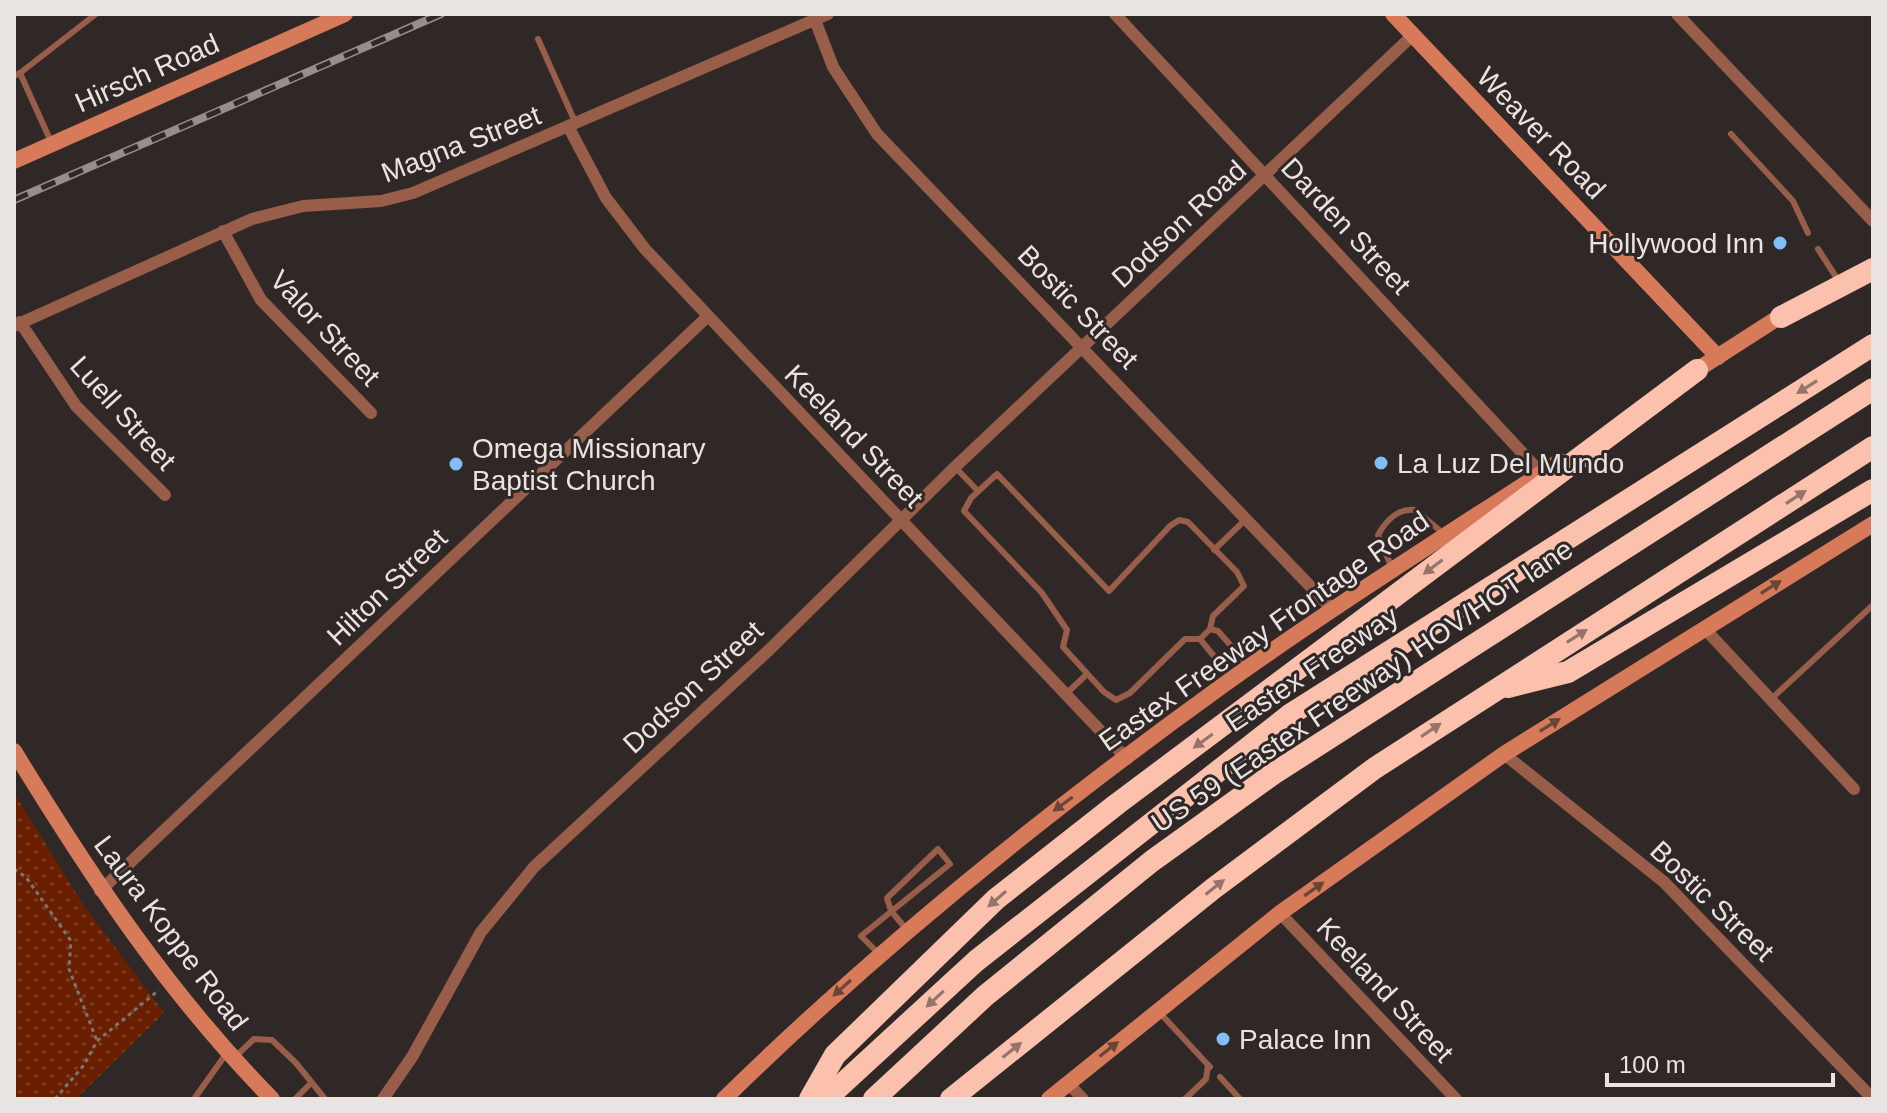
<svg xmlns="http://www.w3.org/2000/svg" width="1887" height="1113" font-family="Arial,sans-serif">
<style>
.park{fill:url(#park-dots)}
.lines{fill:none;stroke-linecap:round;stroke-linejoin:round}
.path{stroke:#7c7674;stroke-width:3;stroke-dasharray:4 4;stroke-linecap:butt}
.lane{stroke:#985e4a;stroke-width:6}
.street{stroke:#985e4a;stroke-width:12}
.secondary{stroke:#d67a5a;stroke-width:16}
.highway{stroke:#fbc1ad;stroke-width:22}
.rail-casing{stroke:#948e8c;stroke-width:8}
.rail{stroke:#2f2826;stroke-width:5;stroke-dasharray:15;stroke-linecap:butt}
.oneway{fill:#95746a}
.oneway2{fill:#694538}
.poi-dot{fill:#81bdfa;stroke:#2f2826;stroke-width:3}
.labels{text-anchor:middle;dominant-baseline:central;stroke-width:6;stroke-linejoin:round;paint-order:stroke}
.street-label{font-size:28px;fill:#e9e4e2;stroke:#2f2826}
.poi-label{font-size:28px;fill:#e9e4e2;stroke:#2f2826;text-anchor:start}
</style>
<defs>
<pattern id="park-dots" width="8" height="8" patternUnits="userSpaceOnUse" patternTransform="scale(2)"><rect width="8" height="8" fill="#691f00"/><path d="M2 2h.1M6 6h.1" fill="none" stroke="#7e3f25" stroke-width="1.8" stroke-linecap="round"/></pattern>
</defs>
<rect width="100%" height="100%" fill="#2f2826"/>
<!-- park -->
<path class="park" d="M 14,793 L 82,903 L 164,1013 L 76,1099 L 14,1099 Z"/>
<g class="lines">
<!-- path -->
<g class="path">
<path d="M 14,869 L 26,877 L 71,941 L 69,969 L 97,1041"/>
<path d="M 55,1099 L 84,1065 L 97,1041 L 159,990"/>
</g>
<!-- lane -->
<g class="lane">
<path d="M 538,39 L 576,124"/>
<path d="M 20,73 L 96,14"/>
<path d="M 14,76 L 20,73 L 52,144"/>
<path d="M 1731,134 L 1793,201 L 1808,233"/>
<path d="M 1818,249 L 1838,280"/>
<path d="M 955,467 L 978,491"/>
<path d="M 1214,550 L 1246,519"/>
<path d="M 1392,568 L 1378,535 C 1386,521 1397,508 1415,510 L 1443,533"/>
<path d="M 1210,629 L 1218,631 L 1247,664"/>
<path d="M 1200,639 L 1210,629 L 1213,616 L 1244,586 L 1237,572 L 1188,522 L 1179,520 L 1170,526 L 1109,591 L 997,474 L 971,498 L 964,511 L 1042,593 L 1067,630 L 1063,647 L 1104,692 L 1116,700 L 1130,693 L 1185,639 L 1200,639 L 1230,676"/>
<path d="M 1066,694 L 1087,674"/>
<path d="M 1770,700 L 1873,605"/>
<path d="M 878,953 L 861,936 L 950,864 L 938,849 L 887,898 L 891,911 L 908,931"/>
<path d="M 1160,1013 L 1210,1067"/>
<path d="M 235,1057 L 254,1039 L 272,1040 L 296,1063 L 325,1099"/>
<path d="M 1220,1077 L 1240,1099"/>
<path d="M 194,1099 L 226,1054"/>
<path d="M 295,1099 L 310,1084"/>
<path d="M 1185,1099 L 1206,1079 L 1208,1065"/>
</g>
<!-- street -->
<g class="street">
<path d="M 1115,14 L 1541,473"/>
<path d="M 1677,14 L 1873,221"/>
<path d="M 815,20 L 833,67 L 877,134 L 1333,610"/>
<path d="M 569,128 L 606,198 L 645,249 L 1127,759"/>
<path d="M 223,231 L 261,300 L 371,413"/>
<path d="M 20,322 L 76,406 L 165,495"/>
<path d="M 14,326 L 252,219 L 303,206 L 381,201 L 413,193 L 828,14"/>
<path d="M 1705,629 L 1854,789"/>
<path d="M 1504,754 L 1664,882 L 1873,1099"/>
<path d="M 100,891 L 706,318"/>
<path d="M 1280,913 L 1456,1099"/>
<path d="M 1067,1082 L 1083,1099"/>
<path d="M 383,1099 L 412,1057 L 481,932 L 534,867 L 769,650 L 955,467 L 1412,36"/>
</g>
<!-- secondary -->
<g class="secondary">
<path d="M 1393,14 L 1718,357"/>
<path d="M 14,161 L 345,14"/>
<path d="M 1689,375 L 1787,312"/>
<path d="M 14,751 C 91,877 168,993 272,1099"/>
<path d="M 724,1099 C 878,948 1047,812 1222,686 C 1332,607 1447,535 1560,461"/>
<path d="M 1049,1099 L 1280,913 L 1504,754 L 1873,524"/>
</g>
<!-- highway -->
<g class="highway">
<path d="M 1781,317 L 1873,269"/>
<path d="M 1508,687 L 1568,672 L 1873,490"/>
<path d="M 810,1099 L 835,1055 L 996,899 L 1117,804 L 1697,370"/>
<path d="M 826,1099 L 976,961 L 1291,714 L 1873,345"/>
<path d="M 874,1099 L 985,996 L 1152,861 L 1273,774 L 1873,389"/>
<path d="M 951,1099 L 1214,888 L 1375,768 L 1873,447"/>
</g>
<!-- rail casing -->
<g class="rail-casing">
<path id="rail" d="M 14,200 L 441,14"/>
</g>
<!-- rail -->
<use href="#rail" class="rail"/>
</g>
<!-- one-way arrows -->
<defs><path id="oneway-solid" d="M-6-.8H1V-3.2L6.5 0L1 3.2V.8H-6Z" transform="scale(2)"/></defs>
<g class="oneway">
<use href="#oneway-solid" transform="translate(1807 387) rotate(148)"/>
<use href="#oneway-solid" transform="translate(1796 497) rotate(-33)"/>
<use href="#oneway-solid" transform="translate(1433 567) rotate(143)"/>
<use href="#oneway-solid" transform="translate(1577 636) rotate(-32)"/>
<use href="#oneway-solid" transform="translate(1431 730) rotate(-34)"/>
<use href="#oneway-solid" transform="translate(1203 741) rotate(144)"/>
<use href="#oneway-solid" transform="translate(1215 887) rotate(-38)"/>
<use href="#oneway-solid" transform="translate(997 899) rotate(139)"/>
<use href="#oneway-solid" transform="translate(935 999) rotate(137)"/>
<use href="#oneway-solid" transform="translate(1012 1050) rotate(-38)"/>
</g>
<g class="oneway2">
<use href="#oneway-solid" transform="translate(1771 587) rotate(-32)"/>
<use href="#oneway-solid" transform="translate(1550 725) rotate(-32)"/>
<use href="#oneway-solid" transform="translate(1063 804) rotate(144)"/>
<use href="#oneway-solid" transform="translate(1314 889) rotate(-35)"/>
<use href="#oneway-solid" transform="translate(842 988) rotate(138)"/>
<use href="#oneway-solid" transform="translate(1109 1049) rotate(-38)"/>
</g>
<!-- markers -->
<g class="poi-dot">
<circle cx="1780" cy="243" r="8"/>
<circle cx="1381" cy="463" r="8"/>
<circle cx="456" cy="464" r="8"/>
<circle cx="1223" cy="1039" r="8"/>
</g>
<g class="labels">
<!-- street labels -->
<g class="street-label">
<text transform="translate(147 73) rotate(-24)">Hirsch Road</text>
<text transform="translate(1541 133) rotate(46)">Weaver Road</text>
<text transform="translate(461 144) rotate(-21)">Magna Street</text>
<text transform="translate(1179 224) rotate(-43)">Dodson Road</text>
<text transform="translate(1346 226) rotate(47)">Darden Street</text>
<text transform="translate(1078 307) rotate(46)">Bostic Street</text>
<text transform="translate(325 328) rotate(47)">Valor Street</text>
<text transform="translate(123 413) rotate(48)">Luell Street</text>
<text transform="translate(854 436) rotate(46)">Keeland Street</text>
<text transform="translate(387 587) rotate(-44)">Hilton Street</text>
<text transform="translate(1264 631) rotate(-35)">Eastex Freeway Frontage Road</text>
<text transform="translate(1312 669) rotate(-34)">Eastex Freeway</text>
<text transform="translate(1362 686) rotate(-34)">US 59 (Eastex Freeway) HOV/HOT lane</text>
<text transform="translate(693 687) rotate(-43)">Dodson Street</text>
<text transform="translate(1712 901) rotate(44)">Bostic Street</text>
<text transform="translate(171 933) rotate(53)">Laura Koppe Road</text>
<text transform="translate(1385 990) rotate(47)">Keeland Street</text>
</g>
<!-- poi labels -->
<g class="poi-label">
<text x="1764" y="243" text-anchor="end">Hollywood Inn</text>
<text x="472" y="448">Omega Missionary<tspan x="472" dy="32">Baptist Church</tspan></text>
<text x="1397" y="463">La Luz Del Mundo</text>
<text x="1239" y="1039">Palace Inn</text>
</g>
</g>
<!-- border -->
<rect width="1887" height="1113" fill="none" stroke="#e9e4e2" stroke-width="32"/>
<!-- scale -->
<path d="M1607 1073v12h226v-12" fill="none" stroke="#e9e4e2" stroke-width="4"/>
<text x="1619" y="1073" font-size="24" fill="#e9e4e2" stroke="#2f2826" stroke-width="6" paint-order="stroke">100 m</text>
</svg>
